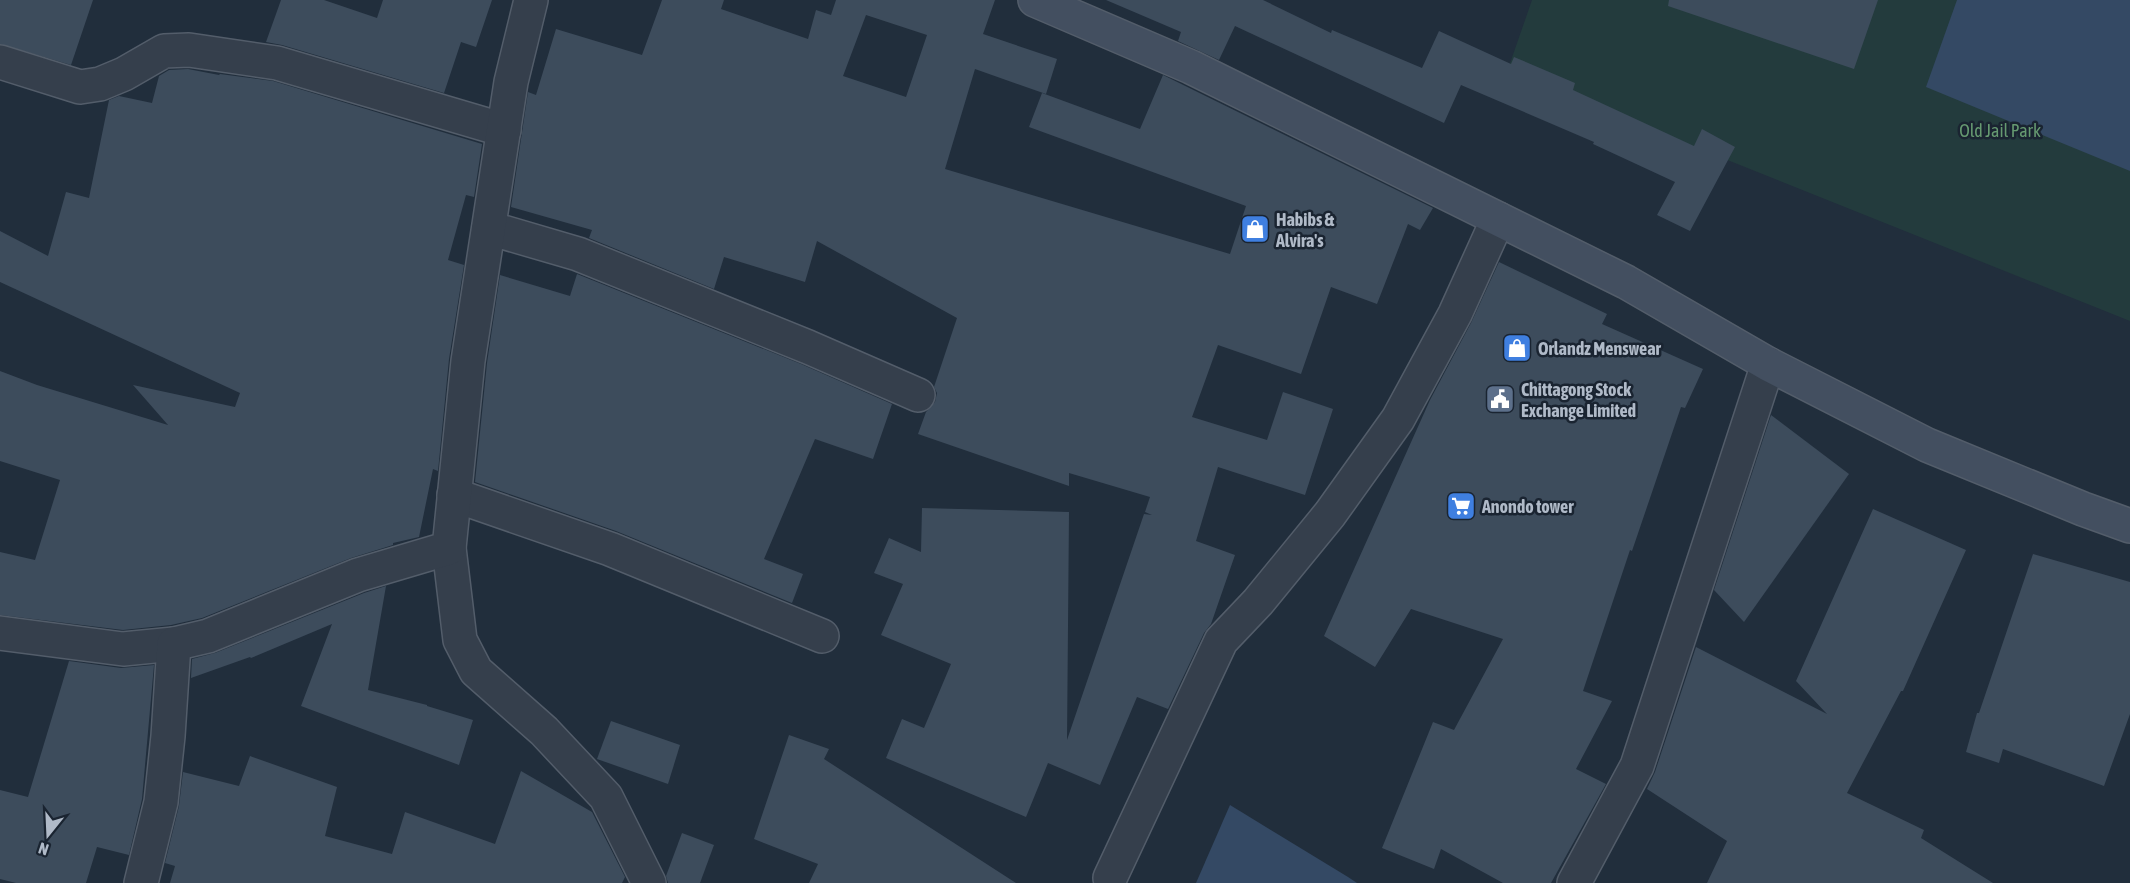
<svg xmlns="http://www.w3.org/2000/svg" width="2130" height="883" font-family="'Asap Condensed',sans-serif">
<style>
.green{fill:#233b3d}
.water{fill:#344964}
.building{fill:#3d4c5c;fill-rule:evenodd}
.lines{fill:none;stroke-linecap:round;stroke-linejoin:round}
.street-casing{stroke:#535d6a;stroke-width:36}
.secondary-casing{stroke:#535d6a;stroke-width:36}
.street{stroke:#353f4c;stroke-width:33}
.secondary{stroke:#434f60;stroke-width:33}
.labels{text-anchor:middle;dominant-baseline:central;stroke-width:5;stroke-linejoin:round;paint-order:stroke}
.park-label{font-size:18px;fill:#669a71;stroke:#1a2431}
.poi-label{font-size:18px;font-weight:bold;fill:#b0bac8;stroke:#1a2431;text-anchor:start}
</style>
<rect width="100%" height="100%" fill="#212e3c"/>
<!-- green -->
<path class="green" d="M 1532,0 L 2130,0 L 2130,321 L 1507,72 Z"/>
<!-- water -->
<g class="water">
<path d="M 1957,0 L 2130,0 L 2130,171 L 1926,87 Z"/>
<path d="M 1230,805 L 1348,877 L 1357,883 L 1196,883 Z"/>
</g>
<!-- building -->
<g class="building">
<path d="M 0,0 L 93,0 L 71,65 L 0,44 Z"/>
<path d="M 281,0 L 324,0 L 377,18 L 383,0 L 492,0 L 476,47 L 461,42 L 444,93 L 282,45 L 266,42 Z"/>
<path d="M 662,0 L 724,0 L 721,9 L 808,39 L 816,10 L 831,15 L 836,0 L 995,0 L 983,34 L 1057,59 L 1046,94 L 975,69 L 945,169 L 1230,254 L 1246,206 L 1029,127 L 1042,93 L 1140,129 L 1163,75 L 1433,208 L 1420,230 L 1408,224 L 1377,304 L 1331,287 L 1301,374 L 1218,345 L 1192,417 L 1267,440 L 1283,392 L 1333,409 L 1305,495 L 1218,467 L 1196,541 L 1235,555 L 1211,624 L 1204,633 L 1168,709 L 1137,697 L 1100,785 L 1048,763 L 1026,817 L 886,758 L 902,719 L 924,728 L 951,664 L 881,635 L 903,584 L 874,573 L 889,538 L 921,552 L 922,508 L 1069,512 L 1067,740 L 1144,514 L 1152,515 L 1145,512 L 1150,497 L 1069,473 L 1069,486 L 918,434 L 926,412 L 935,402 L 937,393 L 934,387 L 957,318 L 817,241 L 805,282 L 724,257 L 714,289 L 589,238 L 592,230 L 511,207 L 528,92 L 536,95 L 556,29 L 642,55 ZM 866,15 L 927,35 L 906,97 L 843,76 Z"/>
<path d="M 1106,0 L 1263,0 L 1331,33 L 1332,30 L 1422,68 L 1439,31 L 1511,64 L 1514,57 L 1575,83 L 1573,90 L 1694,146 L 1702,129 L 1735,147 L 1690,231 L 1657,215 L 1675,182 L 1593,144 L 1594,142 L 1461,85 L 1444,123 L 1235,26 L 1219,60 L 1178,41 L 1181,32 Z"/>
<path d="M 1669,0 L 1878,0 L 1854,69 L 1668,6 Z"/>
<path d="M 188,69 L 219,75 L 220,74 L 273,81 L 482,144 L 474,197 L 466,195 L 448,260 L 464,265 L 449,359 L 438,471 L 433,469 L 419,537 L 393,543 L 393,545 L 351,558 L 202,618 L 171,625 L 123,630 L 0,615 L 0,552 L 35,560 L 60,480 L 0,461 L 0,371 L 37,385 L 168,425 L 133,385 L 235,407 L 240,393 L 0,282 L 0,231 L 48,256 L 66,192 L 89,198 L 109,100 L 119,96 L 152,103 L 159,76 L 169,70 Z"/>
<path d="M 1499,262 L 1607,314 L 1602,324 L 1703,369 L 1685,408 L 1681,407 L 1632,551 L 1630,550 L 1583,691 L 1612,701 L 1576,769 L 1606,784 L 1551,883 L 1503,883 L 1441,849 L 1434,869 L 1382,848 L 1433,722 L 1454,730 L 1503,639 L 1411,609 L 1375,667 L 1324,636 L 1430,400 L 1471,323 Z"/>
<path d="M 577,274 L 801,364 L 892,404 L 873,459 L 815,439 L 764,559 L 803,574 L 792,603 L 616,531 L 475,482 L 487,363 L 500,275 L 570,296 Z"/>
<path d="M 1771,415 L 1849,474 L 1744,622 L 1714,590 Z"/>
<path d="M 1873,509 L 1966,550 L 1903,691 L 1901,691 L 1847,793 L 1924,830 L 1921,838 L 1993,883 L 1707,883 L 1727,841 L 1647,789 L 1655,772 L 1696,647 L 1827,714 L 1796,681 Z"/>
<path d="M 2033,554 L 2130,582 L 2130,714 L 2104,786 L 2003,749 L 1999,763 L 1966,752 L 1977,713 L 1979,713 Z"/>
<path d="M 386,586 L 368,690 L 427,705 L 427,706 L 473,720 L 459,765 L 301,706 L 332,624 L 251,658 L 250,657 L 191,678 L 192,659 L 215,653 L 364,593 Z"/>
<path d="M 69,661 L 121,668 L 154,665 L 142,799 L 129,855 L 97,847 L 86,883 L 16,883 L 0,879 L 0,790 L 28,797 Z"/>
<path d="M 611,721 L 680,745 L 668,784 L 597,759 Z"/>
<path d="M 789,735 L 829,749 L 824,759 L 1016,883 L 809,883 L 818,864 L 754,839 Z"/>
<path d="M 250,756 L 337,787 L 325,836 L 392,854 L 405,812 L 495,844 L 521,771 L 592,812 L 625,877 L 622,883 L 170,883 L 175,866 L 165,863 L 179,806 L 183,772 L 239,786 Z"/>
<path d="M 682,833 L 714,845 L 700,883 L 668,883 L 666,876 Z"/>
</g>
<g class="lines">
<!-- street casing -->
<g class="street-casing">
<g id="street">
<path d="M 0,62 L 80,87 L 100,84 L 124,74 L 164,51 L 189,50 L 277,63 L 504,130"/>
<path d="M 489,228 L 578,254 L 808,347 L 918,395"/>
<path d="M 454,495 L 610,549 L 822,636"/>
<path d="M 449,548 L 460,640 L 476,671 L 544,731 L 606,797 L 649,883"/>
<path d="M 0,633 L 123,649 L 174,644"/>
<path d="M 1110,878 L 1221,641 L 1258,602 L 1330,514 L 1398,419 L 1455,314 L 1498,219"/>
<path d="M 141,883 L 161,802 L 168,736 L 174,644 L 208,636 L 358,575 L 449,548 L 468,361 L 511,82 L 531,0"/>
<path d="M 1574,883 L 1637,766 L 1768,364"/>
</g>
</g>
<!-- secondary casing -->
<g class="secondary-casing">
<path id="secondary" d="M 1035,0 L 1191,67 L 1626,282 L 1768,364 L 1927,445 L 2083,509 L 2130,526"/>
</g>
<!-- street -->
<use href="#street" class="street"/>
<!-- secondary -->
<use href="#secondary" class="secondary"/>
</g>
<!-- icons -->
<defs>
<g id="shop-square" transform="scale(1.5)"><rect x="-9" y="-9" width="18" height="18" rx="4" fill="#3f7fe0" stroke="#1a2431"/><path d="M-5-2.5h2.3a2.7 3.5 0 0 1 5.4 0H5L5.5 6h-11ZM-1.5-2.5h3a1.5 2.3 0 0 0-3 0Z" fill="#fff"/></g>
<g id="civic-square" transform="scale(1.5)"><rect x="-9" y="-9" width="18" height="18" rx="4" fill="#5c6f8a" stroke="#1a2431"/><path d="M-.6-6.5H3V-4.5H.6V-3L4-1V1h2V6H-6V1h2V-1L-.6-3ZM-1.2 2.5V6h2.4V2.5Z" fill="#fff"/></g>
<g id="supermarket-square" transform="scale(1.5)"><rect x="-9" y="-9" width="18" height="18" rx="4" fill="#3f7fe0" stroke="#1a2431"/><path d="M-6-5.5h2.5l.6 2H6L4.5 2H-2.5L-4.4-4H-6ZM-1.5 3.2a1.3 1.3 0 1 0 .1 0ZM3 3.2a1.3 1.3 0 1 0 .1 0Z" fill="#fff"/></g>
</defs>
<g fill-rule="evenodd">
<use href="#shop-square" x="1255" y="229"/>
<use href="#shop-square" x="1517" y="348"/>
<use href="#civic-square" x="1500" y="399"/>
<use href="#supermarket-square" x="1461" y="506"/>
</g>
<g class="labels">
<!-- park labels -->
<g class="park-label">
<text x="2000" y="130">Old Jail Park</text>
</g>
<!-- poi labels -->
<g class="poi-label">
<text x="1276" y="219">Habibs &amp;<tspan x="1276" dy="21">Alvira's</tspan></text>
<text x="1538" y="348">Orlandz Menswear</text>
<text x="1521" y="389">Chittagong Stock<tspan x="1521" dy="21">Exchange Limited</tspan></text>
<text x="1482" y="506">Anondo tower</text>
</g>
</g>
<!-- north arrow -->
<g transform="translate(48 835) rotate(198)" stroke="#1a2431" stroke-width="4.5" paint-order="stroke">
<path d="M0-4.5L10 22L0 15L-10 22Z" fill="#b0bac8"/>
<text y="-9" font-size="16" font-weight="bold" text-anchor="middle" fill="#b0bac8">N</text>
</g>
</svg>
